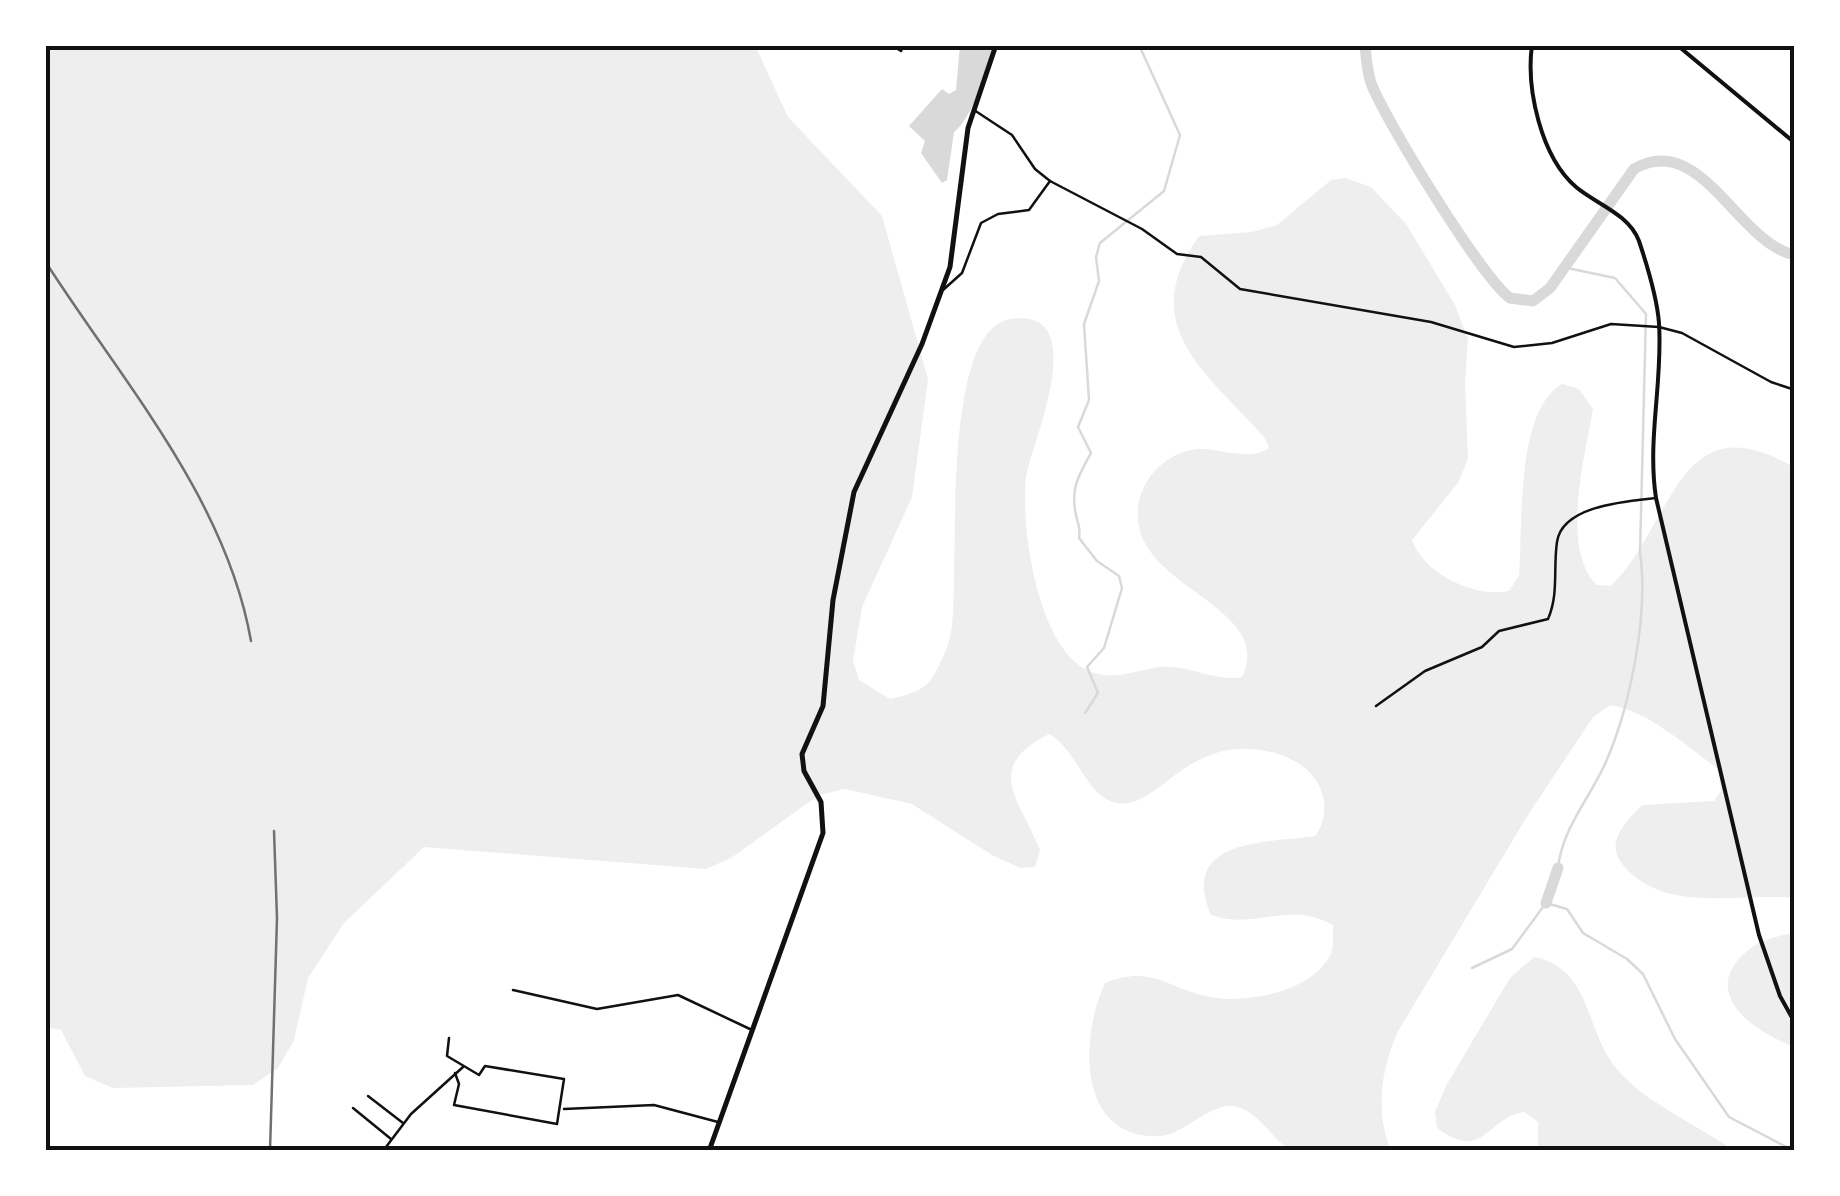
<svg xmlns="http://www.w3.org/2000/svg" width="1840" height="1196" font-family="'IBM Plex Sans',sans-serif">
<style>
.green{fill:#eee}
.water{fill:#d9d9d9}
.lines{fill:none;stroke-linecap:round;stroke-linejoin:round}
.stream{stroke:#d9d9d9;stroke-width:2.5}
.river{stroke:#d9d9d9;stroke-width:11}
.minor{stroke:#111;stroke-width:2.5}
.tertiary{stroke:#111;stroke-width:4}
.secondary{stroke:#111;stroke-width:4}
.primary{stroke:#111;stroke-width:5}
.rail{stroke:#707070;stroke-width:2.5}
.neatline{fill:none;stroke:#111;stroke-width:4}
</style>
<rect width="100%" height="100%" fill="#fff"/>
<!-- green -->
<g class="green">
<path d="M 45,45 L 755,45 L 788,117 L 882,216 L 928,379 L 912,497 L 862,607 L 853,661 L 859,680 L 890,699 C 903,696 921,692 930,681 C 938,670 949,646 951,632 C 961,577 938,329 1011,319 C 1094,307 1031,444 1026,477 C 1020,526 1038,656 1094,673 C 1118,680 1137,670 1160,667 C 1188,664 1214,682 1242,677 C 1277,604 1129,588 1138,508 C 1141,477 1169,450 1200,449 C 1221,448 1250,462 1269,448 L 1265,438 C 1209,374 1134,327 1199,236 L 1252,232 L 1277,225 L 1331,180 L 1345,178 L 1371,187 L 1406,224 L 1455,305 L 1468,339 L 1465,383 L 1468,459 L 1458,483 L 1412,540 C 1424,574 1474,598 1509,591 L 1519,576 C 1523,526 1515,411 1562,384 L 1579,389 L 1593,409 C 1585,456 1560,550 1597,585 L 1611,586 C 1674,524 1678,398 1795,468 L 1795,898 C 1738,892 1665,915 1623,865 C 1604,842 1626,822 1642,805 L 1714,801 L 1721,791 L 1718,769 C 1685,745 1650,712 1610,705 L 1593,717 L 1528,815 L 1397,1033 C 1381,1072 1375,1110 1391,1151 C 1370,1151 1307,1158 1291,1150 C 1272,1140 1261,1114 1238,1107 C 1213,1099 1186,1134 1161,1136 C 1076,1141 1080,1036 1105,983 C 1152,964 1168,989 1210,997 C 1247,1004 1310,992 1330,956 C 1334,948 1333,934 1333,925 C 1288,899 1257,931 1211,915 C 1178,838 1268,843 1315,836 C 1324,826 1327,806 1322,793 C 1315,772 1299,761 1278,754 C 1189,727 1160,811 1117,803 C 1086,797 1077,749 1049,734 C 983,767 1019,799 1040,850 L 1035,867 L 1020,868 L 992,855 L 912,804 L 845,789 L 819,795 L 731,858 L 706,869 L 424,847 L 344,923 L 308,978 L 294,1040 L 278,1068 L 253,1085 L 113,1088 L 85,1076 L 61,1030 L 45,1027 Z"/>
<path d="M 1795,932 L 1795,1047 C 1754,1032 1694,991 1751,948 C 1762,939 1781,936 1795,932 Z"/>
<path d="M 1534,957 C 1590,968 1585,1026 1613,1064 C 1641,1102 1696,1123 1734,1151 L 1538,1151 L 1538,1122 L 1524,1112 C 1486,1118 1484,1163 1437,1128 L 1435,1112 L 1447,1084 L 1510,978 Z"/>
</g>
<!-- water -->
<path class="water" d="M 960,45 L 992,45 C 990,67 971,120 954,132 L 947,180 L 942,183 L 921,153 L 925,141 L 909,126 L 942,89 L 949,94 L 956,90 Z"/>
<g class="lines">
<!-- stream -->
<g class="stream">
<path d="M 1085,713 L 1098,693 L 1087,667 L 1104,648 L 1122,588 L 1119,576 L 1097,561 L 1079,538 C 1081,527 1078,526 1076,515 C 1070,488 1079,475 1091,453 L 1078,427 L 1089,400 L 1084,324 L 1099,281 L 1096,257 L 1100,243 L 1164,191 L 1180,135 L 1139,45"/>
<path d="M 1558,868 C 1562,829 1589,799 1605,764 C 1630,708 1649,614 1640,553 L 1646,314 L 1615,278 L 1567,268"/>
<path d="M 1472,968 L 1512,949 L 1546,903 L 1567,909 L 1583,933 L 1627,959 L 1643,974 L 1675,1039 L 1729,1117 L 1794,1151"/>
</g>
<!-- river -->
<g class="river">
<path d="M 1365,45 C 1366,58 1367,71 1371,83 C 1385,120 1482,278 1510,298 L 1533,301 L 1550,288 L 1634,169 C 1701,130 1738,244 1795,255"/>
<path d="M 1546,903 L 1558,868"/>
</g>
<!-- minor -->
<g class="minor">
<path d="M 891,45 L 901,51 L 903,45"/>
<path d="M 974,110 L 1012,135 L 1035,169 L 1050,181 L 1142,229 L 1177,254 L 1201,257 L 1240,289 L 1431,322 L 1514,347 L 1552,343 L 1611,324 L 1659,327 L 1682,333 L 1771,382 L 1795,390"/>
<path d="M 943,290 L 962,273 L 981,223 L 998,214 L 1029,210 L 1050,181"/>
<path d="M 1376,706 L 1425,671 L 1482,647 L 1499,631 L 1548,619 C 1559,594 1553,568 1557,542 C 1562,505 1629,501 1656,498"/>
<path d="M 513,990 L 597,1009 L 678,995 L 752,1030"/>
<path d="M 449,1038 L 447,1056 L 479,1075 L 485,1066 L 564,1079 L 557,1124 L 454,1105 L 459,1084 L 455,1073"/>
<path d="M 368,1096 L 403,1123"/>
<path d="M 353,1108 L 391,1139"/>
<path d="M 564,1109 L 654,1105 L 718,1122"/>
<path d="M 383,1151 L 411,1114 L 463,1067"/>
<path d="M 420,1151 L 421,1149"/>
</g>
<!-- tertiary -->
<path class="tertiary" d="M 1532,45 C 1526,89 1541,157 1576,187 C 1596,204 1629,214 1639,241 C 1647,265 1657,297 1659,323 C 1663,382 1647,439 1656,498 L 1759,935 L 1780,996 L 1795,1023"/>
<!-- secondary -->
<path class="secondary" d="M 1677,45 L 1795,143"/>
<!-- primary -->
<path class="primary" d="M 709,1151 L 823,833 L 821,802 L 804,771 L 802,754 L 823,706 L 833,600 L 854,492 L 922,344 L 950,267 L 968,128 L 996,45"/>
<!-- rail -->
<g class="rail">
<path d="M 45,261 C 121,380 226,498 251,641"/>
<path d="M 270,1151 L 277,918 L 274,831"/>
</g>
</g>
<!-- border -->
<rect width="1840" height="1196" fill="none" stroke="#ffffff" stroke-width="95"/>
<rect x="48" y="48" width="1744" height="1100" class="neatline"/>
</svg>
